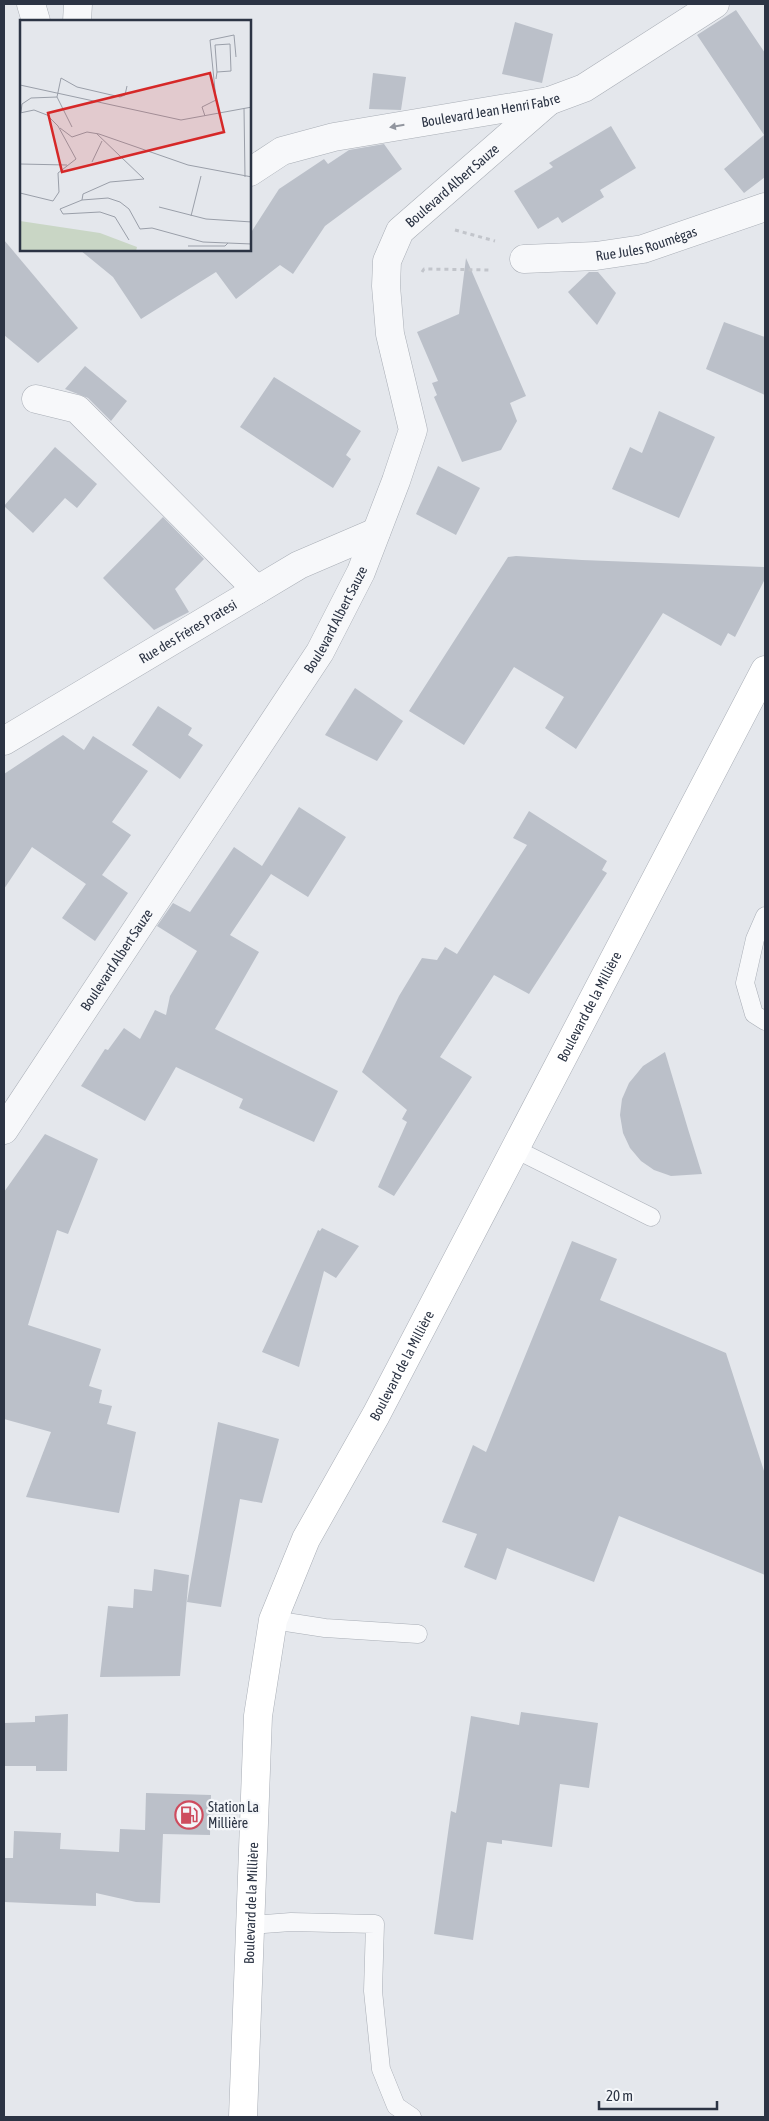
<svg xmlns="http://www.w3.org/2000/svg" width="769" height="2121" font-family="'Asap Condensed',sans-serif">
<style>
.building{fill:#bbc0c9}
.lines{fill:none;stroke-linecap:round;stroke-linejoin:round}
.lane-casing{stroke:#a9aeb6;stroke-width:19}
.street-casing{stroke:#a9aeb6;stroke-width:29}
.secondary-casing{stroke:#a9aeb6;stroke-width:29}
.path{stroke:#c2c5cb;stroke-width:3;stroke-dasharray:4 4;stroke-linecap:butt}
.lane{stroke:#f7f8fa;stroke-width:18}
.street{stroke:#f7f8fa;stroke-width:28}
.secondary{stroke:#fff;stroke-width:28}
.oneway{fill:#92969f}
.labels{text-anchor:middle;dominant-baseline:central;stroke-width:4.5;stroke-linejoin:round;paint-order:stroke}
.street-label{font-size:14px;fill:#2c3444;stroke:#f4f6f9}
.poi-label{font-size:14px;fill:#2c3444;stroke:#f4f6f9;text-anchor:start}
.inset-road{fill:none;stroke:#9a9fa9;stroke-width:1}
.view{fill:#d62828;fill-opacity:0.15;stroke:#d62828;stroke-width:2.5}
.inset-edge{fill:none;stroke:#2c3444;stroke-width:2.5}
</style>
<rect width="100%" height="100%" fill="#e4e7ec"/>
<!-- building -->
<g class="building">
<path d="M 736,10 L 765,53 L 765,177 L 744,193 L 724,169 L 764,135 L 697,35 Z"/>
<path d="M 515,22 L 553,34 L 542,83 L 502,74 Z"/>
<path d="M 373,73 L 406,77 L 401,110 L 369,109 Z"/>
<path d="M 611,126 L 636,168 L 600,190 L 604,197 L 562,223 L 558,217 L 538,229 L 514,191 L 553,167 L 549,163 Z"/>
<path d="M 384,144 L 402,169 L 325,226 L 293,274 L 280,265 L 236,299 L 216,272 L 141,319 L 113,277 L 80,250 L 250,250 L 250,234 L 279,189 L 324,159 L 328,164 L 349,150 Z"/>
<path d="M 4,240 L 78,328 L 38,363 L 4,335 Z"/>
<path d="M 466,258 L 526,396 L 510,403 L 517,421 L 501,450 L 462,462 L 434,397 L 437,395 L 432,383 L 438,381 L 417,332 L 459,314 Z"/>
<path d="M 589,272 L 598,272 L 616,293 L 597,325 L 568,292 Z"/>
<path d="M 724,322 L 765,337 L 765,395 L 706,369 Z"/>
<path d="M 85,366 L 127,401 L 111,421 L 88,398 L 65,389 Z"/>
<path d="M 274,377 L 361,431 L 346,455 L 351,459 L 333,488 L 240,427 Z"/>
<path d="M 659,411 L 715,437 L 679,518 L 612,489 L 630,447 L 642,453 Z"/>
<path d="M 55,447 L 97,484 L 77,508 L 65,498 L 33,533 L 4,506 Z"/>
<path d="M 438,466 L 480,488 L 456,535 L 416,514 Z"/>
<path d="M 163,517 L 204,559 L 175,589 L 189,612 L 154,630 L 103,578 Z"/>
<path d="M 516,556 L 582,560 L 765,567 L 765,579 L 735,637 L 728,633 L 721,646 L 663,613 L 576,749 L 545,728 L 564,697 L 514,667 L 464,745 L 409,711 L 508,557 Z"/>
<path d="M 355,688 L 403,721 L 377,761 L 325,735 Z"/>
<path d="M 158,706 L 192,728 L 188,735 L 203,745 L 180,779 L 132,745 Z"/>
<path d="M 63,735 L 84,750 L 93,736 L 148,771 L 112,822 L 131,835 L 102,875 L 128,893 L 95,941 L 62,918 L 86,884 L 32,847 L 4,889 L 4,774 Z"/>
<path d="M 299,807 L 346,837 L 308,897 L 271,874 L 230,935 L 259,952 L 215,1029 L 338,1091 L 314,1142 L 239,1108 L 243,1099 L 176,1067 L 145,1121 L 81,1086 L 105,1049 L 108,1050 L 124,1028 L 140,1039 L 155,1010 L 166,1015 L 170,996 L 197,951 L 157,926 L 173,903 L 190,912 L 234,847 L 262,866 Z"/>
<path d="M 529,811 L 607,861 L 602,870 L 607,873 L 529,994 L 494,975 L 440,1057 L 472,1077 L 394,1196 L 378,1187 L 407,1122 L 402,1119 L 407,1110 L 362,1072 L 399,996 L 422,958 L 437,960 L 445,947 L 457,954 L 527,845 L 513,838 Z"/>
<path d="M 665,1052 L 688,1129 L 702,1174 L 671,1176 L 654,1170 L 641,1161 L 630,1148 L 623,1133 L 620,1115 L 622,1099 L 629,1083 L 643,1066 Z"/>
<path d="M 45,1134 L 98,1159 L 68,1234 L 57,1230 L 28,1325 L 101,1349 L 89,1386 L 102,1390 L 99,1403 L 112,1406 L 107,1424 L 136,1432 L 119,1513 L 26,1497 L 51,1432 L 4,1419 L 4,1192 Z"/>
<path d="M 322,1228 L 359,1246 L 336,1278 L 324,1271 L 299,1367 L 262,1352 L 318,1230 L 320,1231 Z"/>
<path d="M 572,1241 L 617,1259 L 600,1300 L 726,1353 L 765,1474 L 765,1575 L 619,1516 L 594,1582 L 507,1548 L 496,1580 L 464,1567 L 477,1534 L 442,1522 L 473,1445 L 486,1452 Z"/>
<path d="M 218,1422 L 279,1439 L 262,1503 L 240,1499 L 221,1607 L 187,1602 Z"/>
<path d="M 154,1569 L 189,1575 L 180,1676 L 100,1677 L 108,1606 L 133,1608 L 134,1589 L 152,1591 Z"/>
<path d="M 521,1712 L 598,1723 L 589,1788 L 560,1784 L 552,1847 L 502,1840 L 502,1844 L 487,1842 L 473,1940 L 434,1934 L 451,1811 L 456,1813 L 471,1716 L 519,1725 Z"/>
<path d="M 68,1714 L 67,1771 L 36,1771 L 36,1766 L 4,1766 L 4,1723 L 35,1722 L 35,1716 Z"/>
<path d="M 146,1793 L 211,1795 L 210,1835 L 163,1834 L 160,1903 L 136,1902 L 96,1893 L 96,1906 L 4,1902 L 4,1858 L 13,1858 L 14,1831 L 61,1833 L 60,1849 L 119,1852 L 120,1829 L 145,1830 Z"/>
</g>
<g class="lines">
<!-- lane casing -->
<g class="lane-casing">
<g id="lane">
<path d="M 765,916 L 755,939 L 745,983 L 754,1014 L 765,1021"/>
<path d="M 515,1149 L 651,1217"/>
<path d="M 273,1620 L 325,1628 L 418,1634"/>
<path d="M 250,1925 L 291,1922 L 375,1924 L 373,1991 L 381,2069 L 396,2106 L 412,2117"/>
</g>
</g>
<!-- street casing -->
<g class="street-casing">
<g id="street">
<path d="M 31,4 L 36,21"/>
<path d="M 77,21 L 78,4"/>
<path id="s1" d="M 250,172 L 282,151 L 334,137 L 549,101 L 584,88 L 715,4"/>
<path id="s2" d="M 524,259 L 596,256 L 643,249 L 765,207"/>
<path d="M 36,399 L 77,409 L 257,590"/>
<path id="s3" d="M 4,741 L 299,565 L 376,532"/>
<path id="s4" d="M 4,1130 L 320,652 L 361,572 L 396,481 L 413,430 L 390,334 L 386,286 L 387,261 L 400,231 L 549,101"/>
</g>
</g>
<!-- secondary casing -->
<g class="secondary-casing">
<g id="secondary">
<path id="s5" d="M 243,2117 L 258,1716 L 273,1620 L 306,1539 L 376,1415 L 765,670"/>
</g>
</g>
<!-- path -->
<g class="path">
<path d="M 455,230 L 495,241"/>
<path d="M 422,272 L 424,269 L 492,270"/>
</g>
<!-- lane -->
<use href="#lane" class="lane"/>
<!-- street -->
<use href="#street" class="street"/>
<!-- secondary -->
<use href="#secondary" class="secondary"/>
</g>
<!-- one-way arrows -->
<defs><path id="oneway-solid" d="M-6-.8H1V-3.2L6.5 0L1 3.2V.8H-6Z" transform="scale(1.25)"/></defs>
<use class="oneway" href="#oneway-solid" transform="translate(397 126) rotate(170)"/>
<!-- icons -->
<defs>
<g id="fuel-ring" transform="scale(1.4375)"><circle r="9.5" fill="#f4f6f9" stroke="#ce4c5e" stroke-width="1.5"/><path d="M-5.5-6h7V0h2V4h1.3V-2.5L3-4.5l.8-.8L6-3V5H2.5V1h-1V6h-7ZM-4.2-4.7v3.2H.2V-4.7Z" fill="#ce4c5e"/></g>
</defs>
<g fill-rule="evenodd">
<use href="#fuel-ring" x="189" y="1815"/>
</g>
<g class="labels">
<!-- street labels -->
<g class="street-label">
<text stroke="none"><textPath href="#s1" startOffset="251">Boulevard Jean Henri Fabre</textPath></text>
<text stroke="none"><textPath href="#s4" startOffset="1088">Boulevard Albert Sauze</textPath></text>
<text stroke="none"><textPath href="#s2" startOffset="124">Rue Jules Roumégas</textPath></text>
<text stroke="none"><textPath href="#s4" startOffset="609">Boulevard Albert Sauze</textPath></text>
<text stroke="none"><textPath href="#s3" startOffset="214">Rue des Frères Pratesi</textPath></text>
<text stroke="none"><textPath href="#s4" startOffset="204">Boulevard Albert Sauze</textPath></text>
<text stroke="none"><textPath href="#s5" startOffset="1189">Boulevard de la Millière</textPath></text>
<text stroke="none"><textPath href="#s5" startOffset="784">Boulevard de la Millière</textPath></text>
<text stroke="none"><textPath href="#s5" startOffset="214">Boulevard de la Millière</textPath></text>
</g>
<!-- poi labels -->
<g class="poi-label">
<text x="208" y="1807">Station La<tspan x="208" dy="16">Millière</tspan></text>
</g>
</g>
<!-- overview -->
<g transform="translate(20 20)">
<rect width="231" height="231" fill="#e4e7ec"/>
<path d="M 0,201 L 80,213 L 117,227 L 116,231 L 0,231 Z" fill="#c9d6c5"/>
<path class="inset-road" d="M 196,59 L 197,52 L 211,51 L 210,24 L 195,25 L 197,52M 0,65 L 161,100 L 232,87M 37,77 L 52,107M 224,88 L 225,157M 1,92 L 2,84 L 11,78 L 37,77 L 41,58 L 57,67 L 100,77 L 105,75 L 107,66M 0,93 L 14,90 L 27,95 L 38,106 L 56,139 L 38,153 L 39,172 L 33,181 L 0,173M 185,96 L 182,87 L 196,80 L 190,20 L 214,15 L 216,37M 40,108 L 52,117 L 67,112 L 79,114 L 168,145 L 232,157M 72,142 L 82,121M 0,144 L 47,145M 62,180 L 63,174 L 90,162 L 124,159 L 76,113M 139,187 L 186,199 L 232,202M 171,196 L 181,156M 109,220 L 95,197 L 80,192 L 43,194 L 40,189 L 62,180 L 88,178 L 100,182 L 109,189 L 120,209 L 132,208 L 183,222 L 232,224M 168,226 L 205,226 L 208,223"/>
<path class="view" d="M 190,53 L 204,112 L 42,152 L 28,93 Z"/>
<rect width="231" height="231" class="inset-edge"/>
</g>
<!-- border -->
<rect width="769" height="2121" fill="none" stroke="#2c3444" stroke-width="10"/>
<!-- scale -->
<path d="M599 2101v8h118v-8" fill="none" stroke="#2c3444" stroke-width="2.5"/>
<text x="606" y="2101" font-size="15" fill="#2c3444" stroke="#f4f6f9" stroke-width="4" paint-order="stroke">20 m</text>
</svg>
